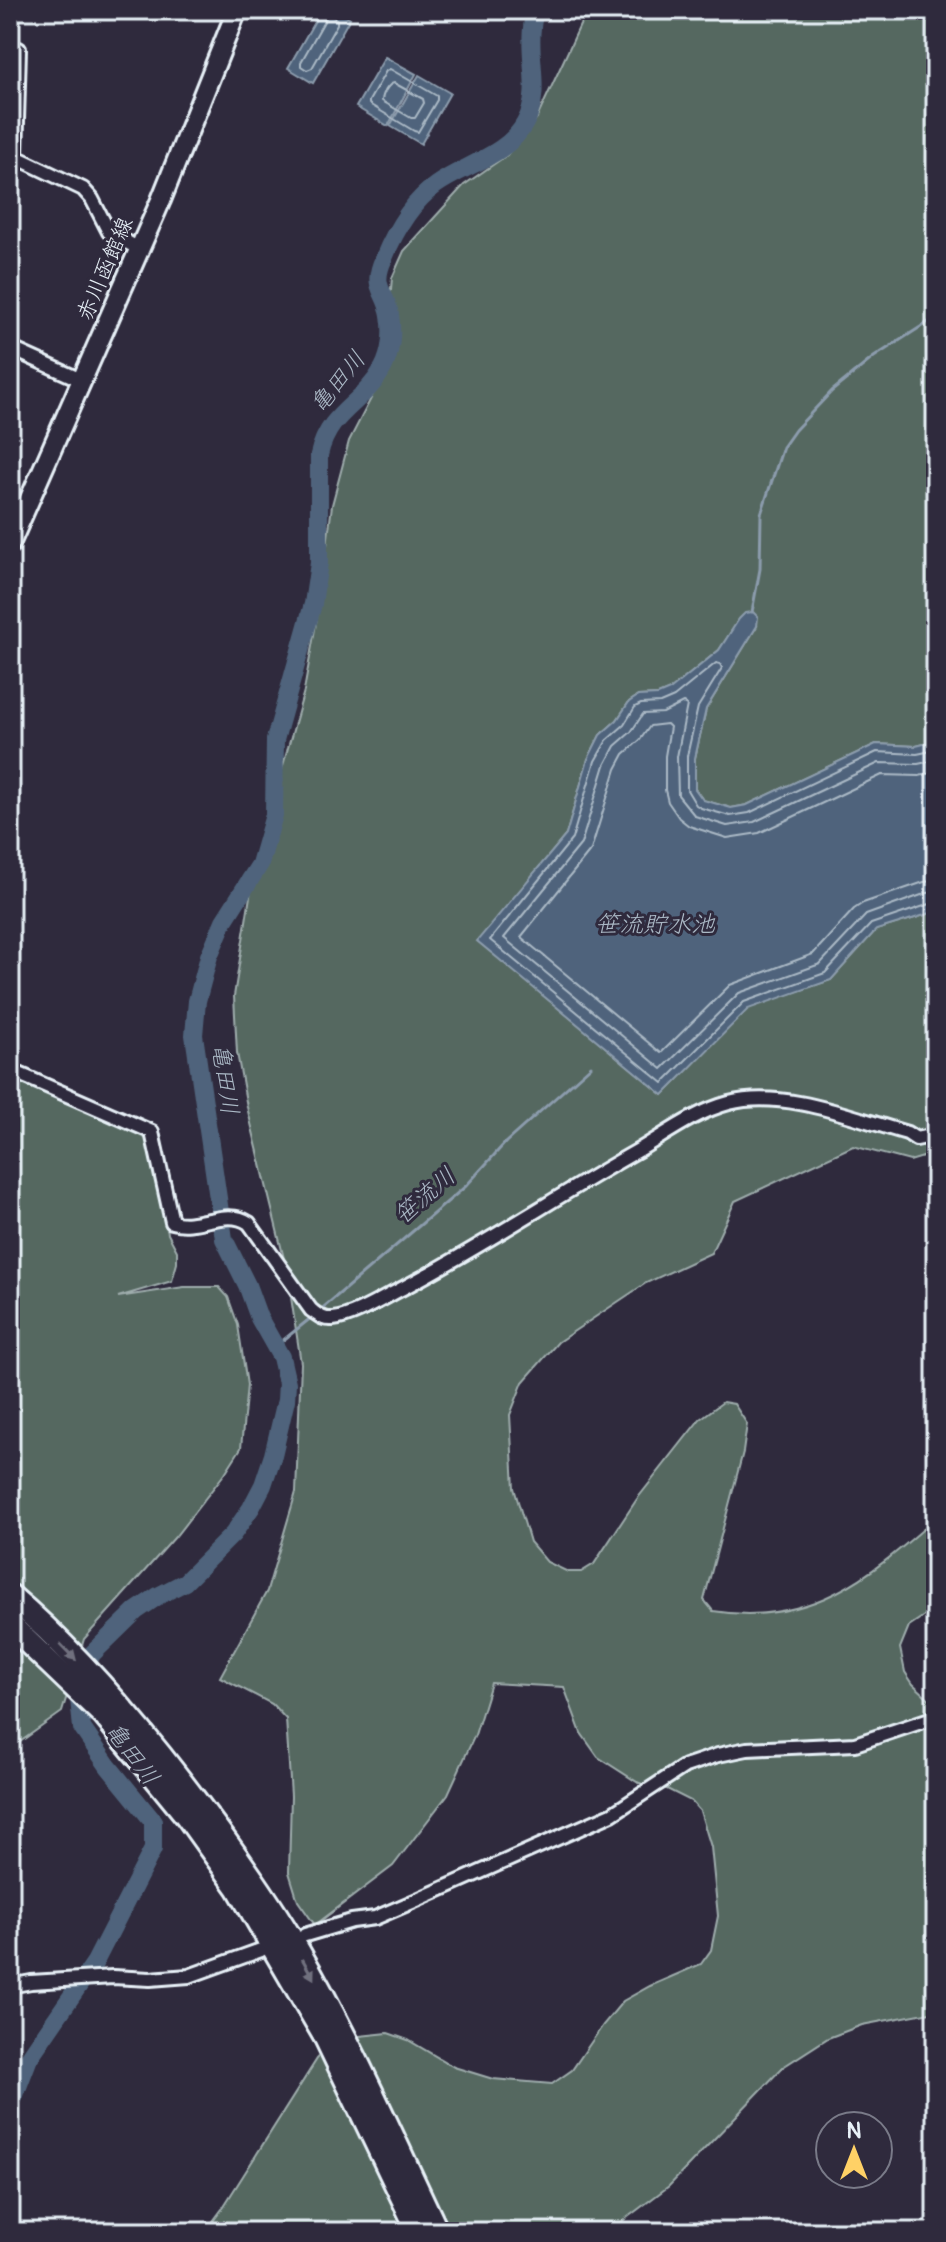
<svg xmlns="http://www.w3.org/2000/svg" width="946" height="2242" font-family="Pangolin,'Klee One',sans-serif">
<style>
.green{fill:#556861;stroke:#9eacac;stroke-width:2}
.water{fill:#4f647b;stroke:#8c9cad;stroke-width:2}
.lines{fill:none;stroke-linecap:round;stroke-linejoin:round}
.shore{stroke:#abb9c6;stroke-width:2}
.stream{stroke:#8c9cad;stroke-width:3}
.river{stroke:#4f647b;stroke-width:18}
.minor-casing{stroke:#e8f1f8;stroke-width:18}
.secondary-casing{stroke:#e8f1f8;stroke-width:24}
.motorway-casing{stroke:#e8f1f8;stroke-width:28}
.minor{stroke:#2f2a3d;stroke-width:12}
.secondary{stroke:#2f2a3d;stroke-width:18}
.motorway{stroke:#2f2a3d;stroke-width:22}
.oneway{fill:#70707e}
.labels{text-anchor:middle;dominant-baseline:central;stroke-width:6;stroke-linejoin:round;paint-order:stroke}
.street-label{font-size:22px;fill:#e8f1f8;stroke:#2f2a3d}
.water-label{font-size:24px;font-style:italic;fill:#abb9c6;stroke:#2f2a3d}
</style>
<rect width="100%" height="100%" fill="#2f2a3d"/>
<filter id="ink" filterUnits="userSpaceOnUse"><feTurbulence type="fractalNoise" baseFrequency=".0125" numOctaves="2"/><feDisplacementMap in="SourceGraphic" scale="16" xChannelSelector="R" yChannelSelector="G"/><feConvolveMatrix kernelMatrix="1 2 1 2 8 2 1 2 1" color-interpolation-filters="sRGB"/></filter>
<g filter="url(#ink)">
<!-- green -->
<g class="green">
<path d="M 587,10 L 936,10 L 936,741 L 916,746 L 876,744 L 747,805 L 731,808 L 703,800 L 695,789 L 695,758 L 706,709 L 757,626 L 739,620 L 719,650 L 670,690 L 658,695 L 638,696 L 629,702 L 617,720 L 600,735 L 588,759 L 566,835 L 478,941 L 663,1095 L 748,1008 L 831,980 L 876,930 L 928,914 L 936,909 L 936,1153 L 910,1161 L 853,1146 L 735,1201 L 711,1253 L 646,1283 L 558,1342 L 523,1382 L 510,1415 L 514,1488 L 530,1542 L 547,1562 L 568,1572 L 581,1572 L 594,1564 L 637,1499 L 700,1419 L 723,1402 L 734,1404 L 747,1424 L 743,1452 L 704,1600 L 713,1611 C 810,1627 868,1578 936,1518 L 936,1608 L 909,1626 L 900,1648 L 905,1672 L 913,1684 L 936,1705 L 936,2011 L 862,2025 L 828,2038 L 783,2067 L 669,2186 L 608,2232 L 205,2232 L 222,2209 L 317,2059 L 333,2043 L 350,2037 L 388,2033 L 408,2040 L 454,2067 L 493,2079 L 552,2084 L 572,2070 L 603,2025 L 623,2001 L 650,1986 L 701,1964 L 711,1950 L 718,1916 L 711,1847 L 700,1811 L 691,1801 L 667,1789 L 650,1787 L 637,1782 L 598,1757 L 581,1733 L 564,1687 L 491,1683 L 475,1735 L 448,1794 L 393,1866 L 315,1925 L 298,1901 L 289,1872 L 291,1796 L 286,1719 L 272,1704 L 220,1677 L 267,1591 L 296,1492 L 301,1363 L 287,1271 L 247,1107 L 237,1053 L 234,996 L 255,865 L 304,691 L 321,595 L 332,505 L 349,441 L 379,383 L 385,355 L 392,278 L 404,251 L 464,185 L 507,155 L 537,118 Z"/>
<path d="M 10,1076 L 148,1136 L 165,1210 L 168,1234 L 177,1251 L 177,1263 L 172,1281 L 118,1297 L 184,1287 L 219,1287 L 228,1297 L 238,1325 L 247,1385 L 241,1448 L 225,1473 L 175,1537 L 84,1639 L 62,1712 L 10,1749 Z"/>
</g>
<!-- water -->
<g class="water">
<path d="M 321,10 L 335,10 L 350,18 L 313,83 L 288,68 Z"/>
<path d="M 385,57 L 416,74 L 388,126 L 356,107 Z"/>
<path d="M 419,75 L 450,93 L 421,144 L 390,126 Z"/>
<path d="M 753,612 L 758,617 L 757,626 L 706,709 L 695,758 L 695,789 L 703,800 L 731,808 L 747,805 L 876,744 L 916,746 L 936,741 L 936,909 L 928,914 L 876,930 L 831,980 L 748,1009 L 663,1095 L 477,941 L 566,835 L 588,759 L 600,735 L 617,720 L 629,702 L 638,696 L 658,695 L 670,690 L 719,650 L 739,619 L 745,613 Z"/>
</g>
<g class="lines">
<!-- shore -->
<g class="shore">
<path d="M 330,14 L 337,20 L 337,24 L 312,68 L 307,70 L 301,66 L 301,62 L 327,16 Z"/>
<path d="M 390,69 L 437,96 L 437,100 L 418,132 L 414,131 L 369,104 L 369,101 L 386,71 Z"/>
<path d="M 394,83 L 423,99 L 424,103 L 415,118 L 411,118 L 382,101 C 382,95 388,84 394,83 Z"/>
<path d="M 936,750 L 917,754 L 877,752 L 749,813 L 730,816 L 701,808 L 696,805 L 687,790 L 687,756 L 698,707 L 722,668 L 720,664 L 716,663 L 674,697 L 660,703 L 641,704 L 635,707 L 624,725 L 607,740 L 595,761 L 572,839 L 490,940 L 663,1083 L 744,1002 L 825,973 L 871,924 L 936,902"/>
<path d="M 936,760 L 918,764 L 879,763 L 754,822 L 727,826 L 695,816 L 678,795 L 677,757 L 687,705 L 683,703 L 663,713 L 643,714 L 631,732 L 615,746 L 605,765 L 581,844 L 504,938 L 662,1069 L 739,993 L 820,964 L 866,915 L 927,893 L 936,892"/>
<path d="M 936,772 L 919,776 L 882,775 L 759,833 L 727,838 L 689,826 L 679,818 L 668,802 L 665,790 L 665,756 L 670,727 L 667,724 L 650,726 L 640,740 L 624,754 L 616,769 L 591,850 L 521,937 L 661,1053 L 730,985 L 813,954 L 854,909 L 863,903 L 924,882 L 936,880"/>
</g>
<!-- stream -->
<g class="stream">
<path d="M 752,612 L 760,569 L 761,514 L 783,447 L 795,430 L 832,391 L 874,357 L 936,317"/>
<path d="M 318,1312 L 466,1186 L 506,1142 L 591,1066"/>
<path d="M 276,1346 L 312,1317"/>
</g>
<!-- river -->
<g class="river">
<path d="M 10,2114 L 11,2105 L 29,2058 L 95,1962 L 153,1849 L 153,1821 L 108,1766 L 82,1728 L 79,1699 L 83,1675 L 92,1654 L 136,1611 L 158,1596 L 185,1582 L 233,1534 L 251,1508 L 263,1485 L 273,1455 L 286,1400 L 287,1383 L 281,1357 L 259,1318 L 247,1285 L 224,1239 L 194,1035 L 197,1001 L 209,956 L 224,921 L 260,864 L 274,815 L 275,740 L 313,604 L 319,563 L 319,455 C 329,410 364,404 383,368 C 391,353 393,333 390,315 C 386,290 370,288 384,258 C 395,231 412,202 436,185 C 464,165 508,155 525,123 C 542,93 528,60 532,28 C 532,22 534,16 536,10"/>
<path d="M 10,2220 L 15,2232"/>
</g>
<!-- minor casing -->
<g class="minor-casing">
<g id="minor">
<path d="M 19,49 L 16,157 L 83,189 L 92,199 L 109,232 L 139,249"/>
<path d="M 10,348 L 81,380"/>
<path d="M 10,1070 L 152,1132 L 172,1222 C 198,1230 226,1207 249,1223 L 311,1310 C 318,1315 323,1320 333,1319 C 354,1317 385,1297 405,1287 C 484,1245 559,1195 637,1151 C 666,1134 695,1112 729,1103 C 785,1089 853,1118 907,1133 L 916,1139 L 936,1135"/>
<path d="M 305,1935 L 352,1921 L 375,1918 L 417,1900 L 612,1814 L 685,1766 L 718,1755 L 747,1749 L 855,1744 L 936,1717"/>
<path d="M 10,1986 L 31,1982 L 113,1977 L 150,1979 L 189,1976 L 261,1950"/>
</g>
</g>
<!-- secondary casing -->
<g class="secondary-casing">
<path id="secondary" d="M 10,544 L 161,200 L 237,10"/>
</g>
<!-- motorway casing -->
<g class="motorway-casing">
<g id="motorway">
<path d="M 10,1596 C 66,1643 115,1699 160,1755 C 209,1817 257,1881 297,1949 C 350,2040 392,2137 437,2232"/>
<path d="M 10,1625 L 105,1716 L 187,1816 L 238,1887 L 326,2038 L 419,2232"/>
</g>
</g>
<!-- minor -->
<use href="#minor" class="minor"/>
<!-- secondary -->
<use href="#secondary" class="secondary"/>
<!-- motorway -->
<use href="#motorway" class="motorway"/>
</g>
<!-- one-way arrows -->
<defs><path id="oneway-solid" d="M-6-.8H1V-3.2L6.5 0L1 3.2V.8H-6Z" transform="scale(2)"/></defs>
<g class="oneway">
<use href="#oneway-solid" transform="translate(68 1652) rotate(46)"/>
<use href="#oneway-solid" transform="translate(308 1969) rotate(61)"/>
</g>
</g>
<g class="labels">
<!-- street labels -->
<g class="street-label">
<text transform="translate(105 269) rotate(-67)">赤川函館線</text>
</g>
<!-- water labels -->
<g class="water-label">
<text transform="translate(338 382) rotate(-51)">亀田川</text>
<text x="655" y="924">笹流貯水池</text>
<text transform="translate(225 1079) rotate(82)">亀田川</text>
<text transform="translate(425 1196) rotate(-41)">笹流川</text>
<text transform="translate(132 1754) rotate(53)">亀田川</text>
</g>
</g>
<!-- margin -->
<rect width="946" height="2242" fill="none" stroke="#2f2a3d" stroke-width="40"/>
<rect x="20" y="20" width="906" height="2202" fill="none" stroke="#e8f1f8" stroke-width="3" filter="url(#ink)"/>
<!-- north arrow -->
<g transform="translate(854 2150)"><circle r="38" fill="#2f2a3d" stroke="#797a88" stroke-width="2"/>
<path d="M0-6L14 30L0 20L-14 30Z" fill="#ffd166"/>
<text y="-12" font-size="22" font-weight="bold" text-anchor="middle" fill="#e8f1f8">N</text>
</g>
</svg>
